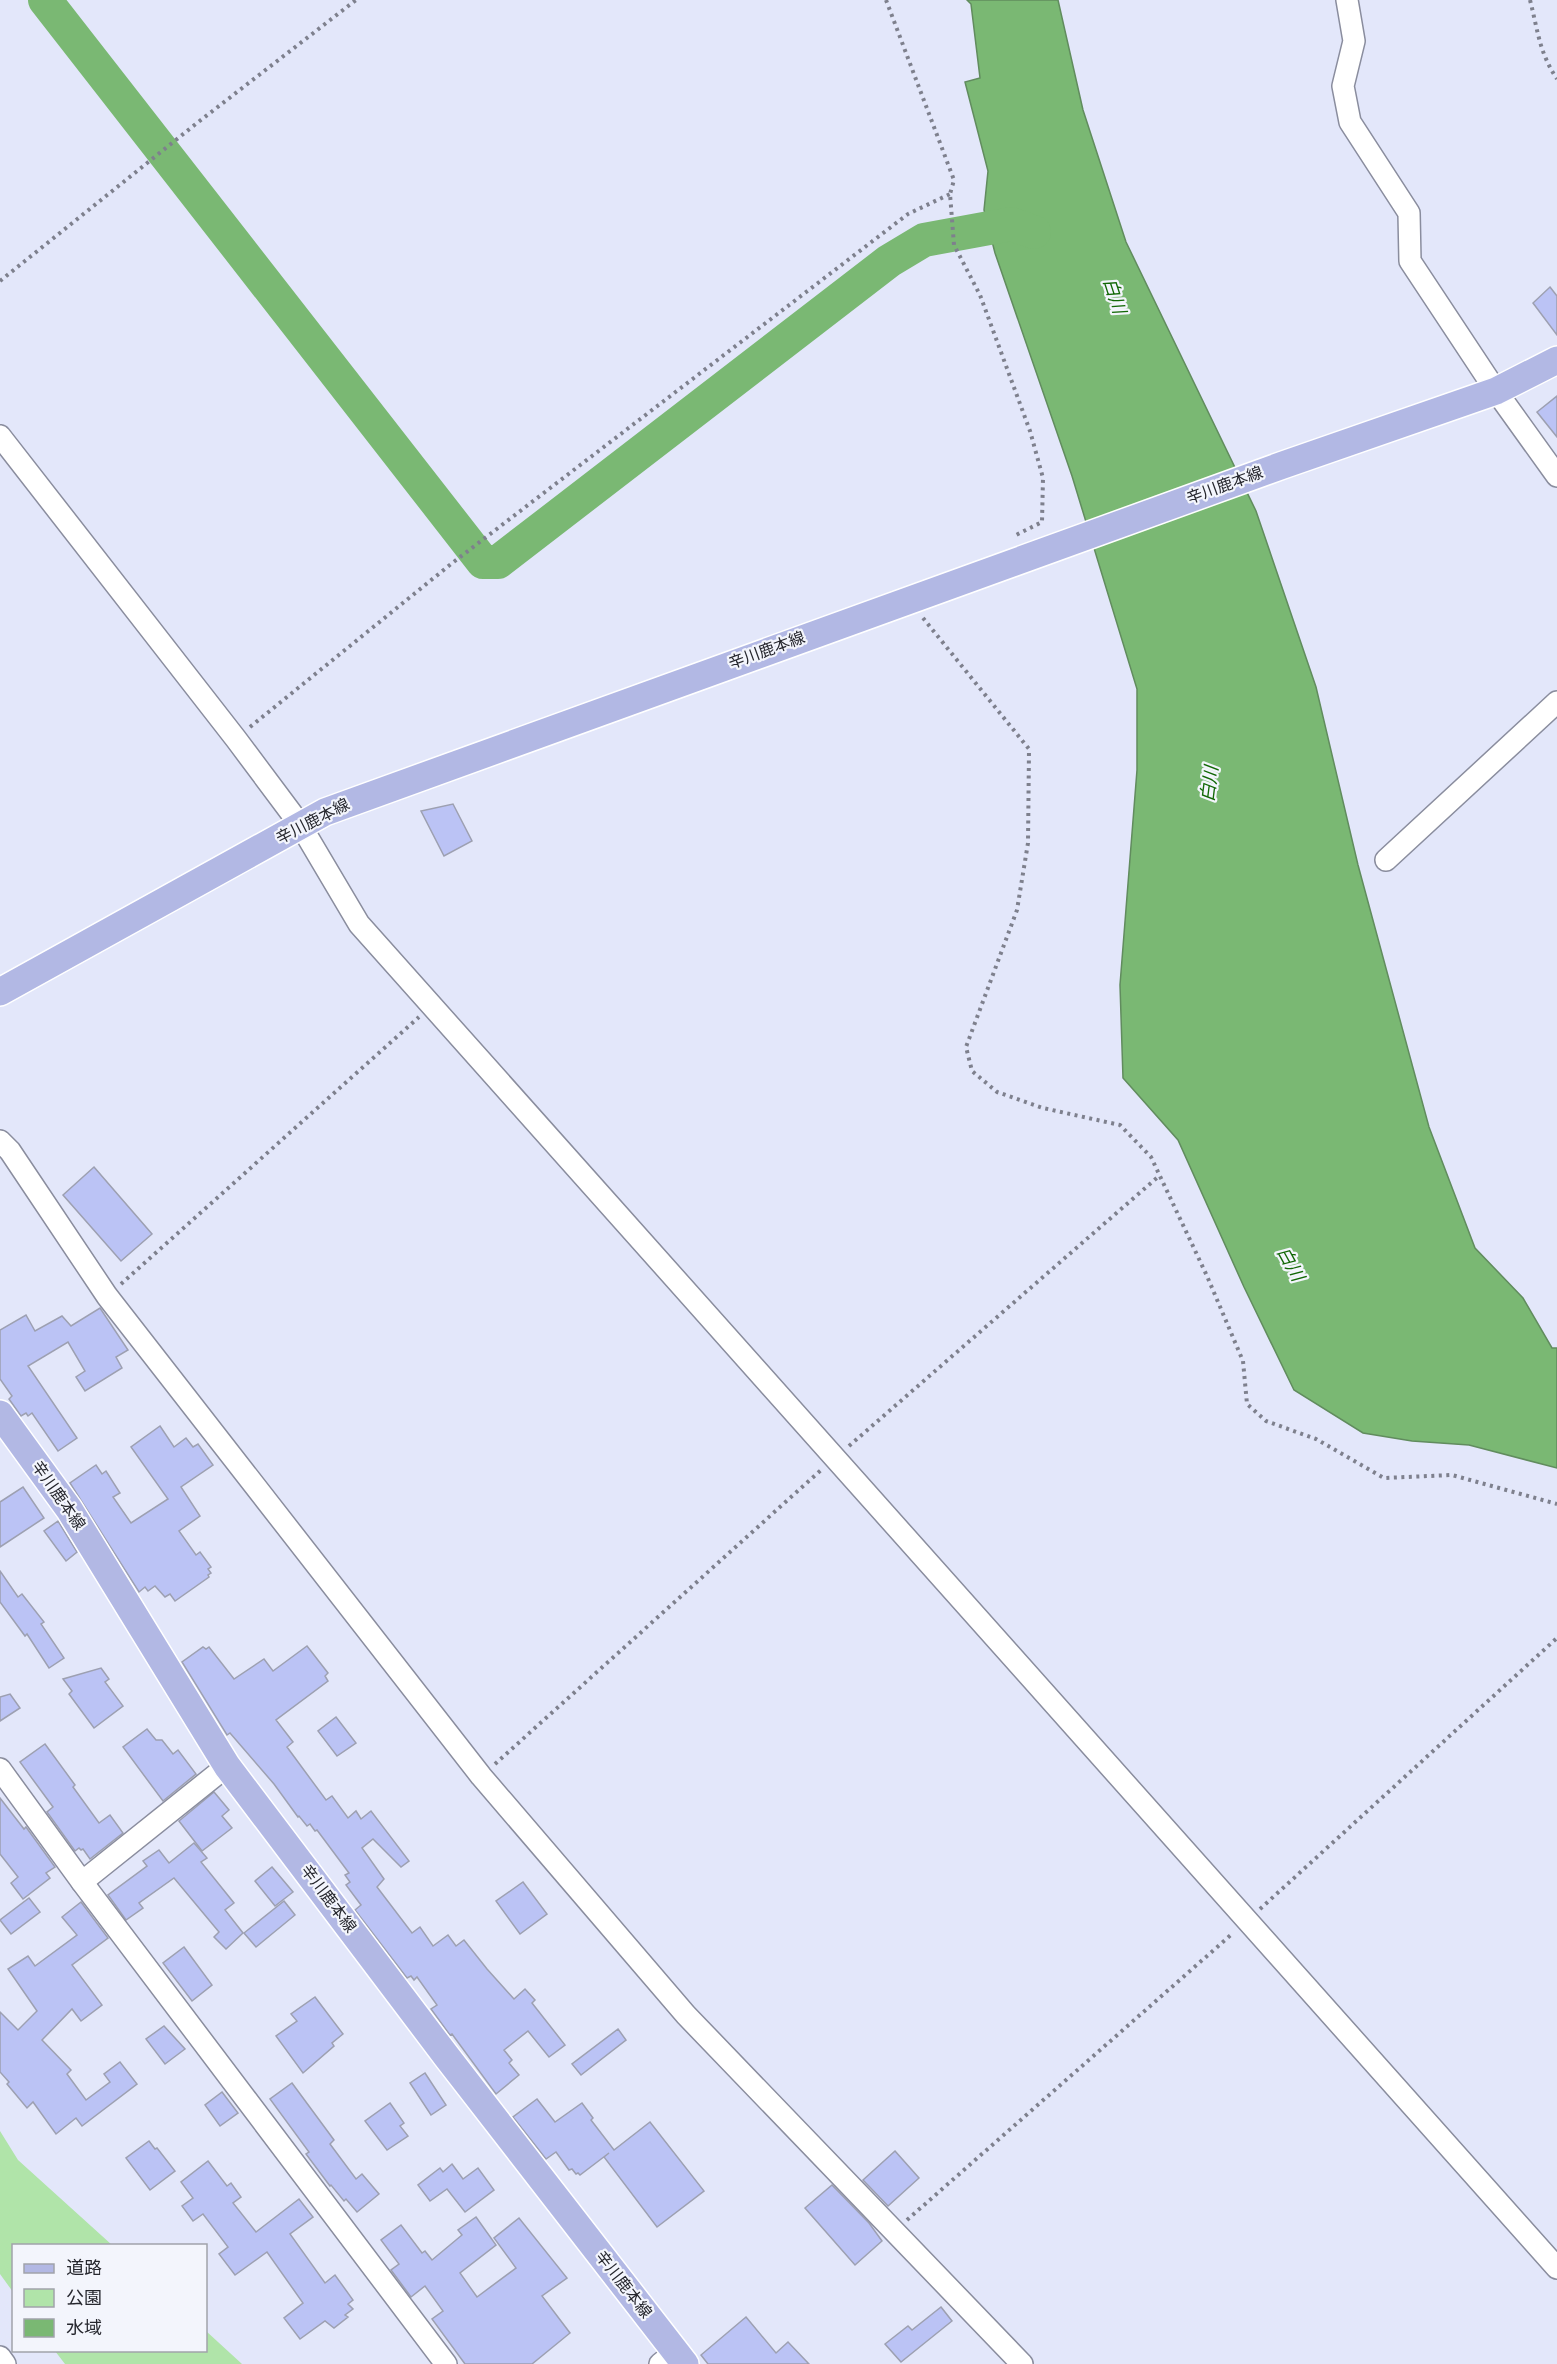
<svg xmlns="http://www.w3.org/2000/svg" width="1557" height="2364" font-family="'Sofia Sans Condensed','Noto Sans JP',sans-serif">
<style>
.green{fill:#b0e4a9}
.water{fill:#7ab873;stroke:#618c5e;stroke-width:1.5}
.lines{fill:none;stroke-linecap:round;stroke-linejoin:round}
.river{stroke:#7ab873;stroke-width:34}
.building{fill:#bbc3f5;stroke:#9da0b1;stroke-width:1.5}
.minor-casing{stroke:#8a8d9e;stroke-width:24}
.major-casing{stroke:#fff;stroke-width:30}
.path{stroke:#7e808d;stroke-width:4;stroke-dasharray:3 4.5;stroke-linecap:butt}
.minor{stroke:#fff;stroke-width:21}
.major{stroke:#b2b8e4;stroke-width:27}
.labels{text-anchor:middle;dominant-baseline:central;stroke-width:4.5;stroke-linejoin:round;paint-order:stroke}
.street-label{font-size:16px;fill:#26272e;stroke:#f3f5fc}
.water-label{font-size:18px;font-style:italic;fill:#126806;stroke:#f3f5fc}
</style>
<rect width="100%" height="100%" fill="#e3e7fa"/>
<!-- green -->
<g class="green">
<path d="M 0,2131 L 18,2160 L 112,2245 L 14,2246 L 13,2292 L 0,2274 Z"/>
<path d="M 206,2331 L 242,2364 L 65,2364 L 55,2351 L 206,2350 Z"/>
</g>
<!-- water -->
<path class="water" d="M 967,0 L 1058,0 L 1083,110 L 1126,242 L 1256,511 L 1316,687 L 1358,865 L 1429,1127 L 1475,1248 L 1523,1298 L 1552,1348 L 1557,1348 L 1557,1468 L 1469,1445 L 1412,1441 L 1363,1433 L 1294,1390 L 1244,1287 L 1178,1140 L 1123,1078 L 1120,985 L 1137,770 L 1137,689 L 1072,476 L 995,253 L 984,210 L 988,171 L 965,82 L 980,78 L 971,4 Z"/>
<g class="lines">
<!-- river -->
<path class="river" d="M 45,0 L 483,562 L 498,562 L 889,261 L 924,240 L 1011,224 L 1034,232"/>
</g>
<!-- building -->
<g class="building">
<path d="M 1550,287 L 1557,296 L 1557,335 L 1533,303 Z"/>
<path d="M 1557,396 L 1557,437 L 1537,412 Z"/>
<path d="M 453,804 L 472,841 L 444,856 L 421,811 Z"/>
<path d="M 94,1167 L 152,1234 L 121,1261 L 63,1195 Z"/>
<path d="M 100,1308 L 128,1350 L 116,1357 L 122,1368 L 85,1391 L 76,1377 L 85,1371 L 68,1342 L 28,1366 L 77,1438 L 58,1451 L 32,1413 L 28,1416 L 26,1413 L 21,1416 L 9,1399 L 12,1396 L 0,1379 L 0,1330 L 26,1315 L 35,1331 L 62,1316 L 71,1326 Z"/>
<path d="M 160,1426 L 174,1447 L 186,1438 L 193,1447 L 198,1444 L 213,1465 L 181,1487 L 200,1516 L 179,1531 L 196,1555 L 200,1552 L 211,1567 L 208,1569 L 211,1573 L 208,1575 L 209,1577 L 175,1601 L 170,1594 L 165,1597 L 155,1586 L 148,1591 L 145,1587 L 139,1592 L 70,1483 L 96,1465 L 102,1474 L 106,1471 L 120,1493 L 113,1497 L 131,1523 L 168,1499 L 131,1447 Z"/>
<path d="M 23,1487 L 44,1518 L 0,1547 L 0,1502 Z"/>
<path d="M 58,1521 L 77,1552 L 66,1561 L 44,1531 Z"/>
<path d="M 0,1571 L 18,1597 L 22,1594 L 44,1622 L 41,1624 L 64,1658 L 49,1668 L 27,1634 L 25,1636 L 0,1602 Z"/>
<path d="M 307,1646 L 328,1673 L 325,1676 L 328,1681 L 276,1720 L 293,1742 L 287,1747 L 326,1800 L 332,1796 L 348,1818 L 356,1811 L 361,1819 L 371,1811 L 409,1861 L 401,1867 L 373,1839 L 362,1848 L 384,1879 L 377,1887 L 412,1933 L 420,1927 L 433,1946 L 448,1935 L 456,1946 L 464,1940 L 487,1969 L 514,1999 L 525,1989 L 535,2000 L 532,2003 L 565,2045 L 549,2057 L 528,2031 L 504,2050 L 512,2060 L 509,2063 L 519,2075 L 496,2094 L 452,2034 L 450,2035 L 431,2009 L 437,2005 L 417,1977 L 414,1980 L 411,1976 L 407,1978 L 355,1910 L 361,1905 L 346,1885 L 350,1882 L 345,1875 L 349,1873 L 317,1830 L 315,1831 L 310,1824 L 307,1826 L 299,1816 L 298,1817 L 274,1784 L 230,1733 L 227,1735 L 182,1662 L 203,1647 L 206,1649 L 209,1647 L 234,1679 L 264,1659 L 273,1671 Z"/>
<path d="M 101,1668 L 109,1679 L 105,1682 L 123,1706 L 94,1728 L 69,1694 L 72,1691 L 63,1679 Z"/>
<path d="M 10,1694 L 20,1708 L 0,1721 L 0,1697 Z"/>
<path d="M 336,1717 L 356,1743 L 337,1756 L 318,1731 Z"/>
<path d="M 147,1729 L 156,1740 L 162,1740 L 173,1754 L 178,1750 L 196,1774 L 163,1801 L 123,1747 Z"/>
<path d="M 45,1744 L 75,1785 L 73,1787 L 99,1823 L 110,1815 L 123,1833 L 90,1859 L 83,1849 L 81,1850 L 79,1848 L 75,1851 L 47,1812 L 53,1807 L 20,1762 Z"/>
<path d="M 214,1792 L 229,1810 L 222,1816 L 232,1828 L 202,1851 L 179,1821 Z"/>
<path d="M 0,1798 L 24,1829 L 26,1827 L 55,1867 L 46,1873 L 50,1878 L 23,1899 L 11,1883 L 18,1877 L 0,1854 Z"/>
<path d="M 194,1843 L 207,1858 L 201,1862 L 234,1903 L 225,1910 L 243,1933 L 226,1949 L 214,1937 L 219,1932 L 174,1878 L 139,1903 L 143,1908 L 126,1920 L 108,1895 L 147,1866 L 143,1861 L 159,1850 L 169,1863 Z"/>
<path d="M 272,1867 L 293,1892 L 275,1906 L 255,1881 Z"/>
<path d="M 523,1882 L 547,1914 L 520,1934 L 496,1901 Z"/>
<path d="M 29,1898 L 40,1912 L 11,1934 L 0,1920 Z"/>
<path d="M 284,1901 L 295,1915 L 256,1947 L 244,1933 Z"/>
<path d="M 81,1902 L 108,1938 L 72,1965 L 102,2005 L 81,2021 L 72,2009 L 42,2040 L 71,2070 L 67,2074 L 86,2100 L 110,2082 L 104,2074 L 120,2062 L 137,2084 L 82,2126 L 76,2118 L 56,2134 L 33,2102 L 27,2108 L 7,2084 L 9,2082 L 0,2072 L 0,2012 L 18,2030 L 37,2011 L 8,1969 L 28,1956 L 35,1966 L 77,1935 L 62,1917 Z"/>
<path d="M 184,1947 L 212,1985 L 192,2001 L 163,1963 Z"/>
<path d="M 315,1997 L 343,2034 L 332,2043 L 334,2046 L 303,2073 L 276,2036 L 297,2021 L 291,2014 Z"/>
<path d="M 164,2026 L 185,2049 L 165,2064 L 146,2039 Z"/>
<path d="M 618,2029 L 626,2040 L 581,2075 L 572,2064 Z"/>
<path d="M 425,2073 L 446,2105 L 431,2115 L 410,2083 Z"/>
<path d="M 292,2083 L 334,2140 L 330,2144 L 356,2179 L 362,2174 L 379,2194 L 357,2212 L 346,2199 L 344,2201 L 331,2185 L 330,2186 L 306,2154 L 309,2152 L 270,2099 Z"/>
<path d="M 222,2092 L 238,2113 L 220,2126 L 205,2105 Z"/>
<path d="M 537,2099 L 555,2122 L 582,2103 L 593,2118 L 591,2120 L 614,2150 L 650,2122 L 704,2191 L 657,2227 L 604,2157 L 609,2153 L 580,2175 L 578,2173 L 576,2174 L 572,2169 L 569,2170 L 556,2152 L 546,2159 L 513,2117 Z"/>
<path d="M 390,2103 L 404,2123 L 400,2126 L 408,2136 L 387,2150 L 365,2121 Z"/>
<path d="M 149,2141 L 155,2149 L 157,2148 L 175,2171 L 150,2190 L 126,2158 Z"/>
<path d="M 895,2151 L 919,2178 L 888,2206 L 863,2180 Z"/>
<path d="M 208,2161 L 227,2186 L 231,2183 L 241,2197 L 233,2203 L 256,2232 L 299,2199 L 313,2217 L 290,2234 L 325,2283 L 335,2275 L 353,2300 L 348,2304 L 353,2309 L 345,2315 L 348,2317 L 334,2328 L 325,2321 L 300,2339 L 284,2318 L 303,2303 L 267,2252 L 235,2275 L 219,2254 L 228,2247 L 203,2214 L 193,2221 L 182,2206 L 193,2198 L 181,2182 Z"/>
<path d="M 452,2164 L 463,2179 L 478,2168 L 494,2190 L 465,2212 L 447,2189 L 430,2201 L 418,2185 L 440,2168 L 443,2172 Z"/>
<path d="M 832,2185 L 869,2223 L 882,2241 L 855,2265 L 805,2208 Z"/>
<path d="M 476,2217 L 496,2245 L 460,2273 L 477,2297 L 516,2268 L 494,2238 L 519,2218 L 567,2278 L 542,2296 L 570,2333 L 532,2364 L 465,2364 L 432,2319 L 443,2311 L 425,2286 L 411,2297 L 391,2270 L 399,2264 L 381,2240 L 401,2225 L 422,2253 L 425,2251 L 432,2260 L 462,2235 L 458,2230 Z"/>
<path d="M 941,2307 L 952,2321 L 901,2362 L 885,2344 L 908,2326 L 912,2330 Z"/>
<path d="M 746,2317 L 776,2353 L 788,2342 L 809,2364 L 708,2364 L 701,2355 Z"/>
</g>
<g class="lines">
<!-- minor casing -->
<g class="minor-casing">
<g id="minor">
<path d="M 1347,0 L 1354,41 L 1343,86 L 1350,122 L 1409,213 L 1410,261 L 1496,391 L 1557,476"/>
<path d="M 0,436 L 236,739 L 301,826 L 359,924 L 1557,2268"/>
<path d="M 1386,860 L 1557,702"/>
<path d="M 0,1141 L 10,1151 L 107,1296 L 481,1776 L 686,2015 L 1022,2364"/>
<path d="M 0,1769 L 82,1882 L 446,2364"/>
<path d="M 82,1882 L 227,1766"/>
<path d="M 0,2357 L 5,2364"/>
<path d="M 660,2364 L 675,2352"/>
</g>
</g>
<!-- major casing -->
<g class="major-casing">
<g id="major">
<path d="M 0,992 L 325,812 L 1283,465 L 1496,391 L 1557,360"/>
<path d="M 0,1414 L 69,1509 L 227,1766 L 447,2057 L 685,2364"/>
</g>
</g>
<!-- path -->
<g class="path">
<path d="M 886,0 L 954,180 L 950,194 L 954,245 L 980,295 L 1030,431 L 1043,478 L 1042,522 L 1014,536"/>
<path d="M 1530,0 C 1538,31 1539,52 1557,79"/>
<path d="M 0,281 L 197,123 L 356,0"/>
<path d="M 923,618 L 1029,749 L 1028,843 L 1017,910 L 966,1047 L 972,1071 L 997,1092 L 1043,1108 L 1120,1125 L 1151,1157 L 1207,1276 L 1243,1361 L 1247,1404 L 1266,1421 L 1316,1439 L 1384,1478 L 1452,1475 L 1557,1504"/>
<path d="M 250,727 L 451,564 L 908,214 L 950,194"/>
<path d="M 121,1284 L 419,1017"/>
<path d="M 849,1446 L 1159,1176"/>
<path d="M 495,1764 L 821,1470"/>
<path d="M 1260,1909 L 1557,1638"/>
<path d="M 907,2220 L 1232,1934"/>
</g>
<!-- minor -->
<use href="#minor" class="minor"/>
<!-- major -->
<use href="#major" class="major"/>
</g>
<g class="labels">
<!-- street labels -->
<g class="street-label">
<text transform="translate(1225 486) rotate(-20)">辛川鹿本線</text>
<text transform="translate(767 651) rotate(-20)">辛川鹿本線</text>
<text transform="translate(313 822) rotate(-27)">辛川鹿本線</text>
<text transform="translate(58 1496) rotate(55)">辛川鹿本線</text>
<text transform="translate(328 1899) rotate(53)">辛川鹿本線</text>
<text transform="translate(623 2285) rotate(52)">辛川鹿本線</text>
</g>
<!-- water labels -->
<g class="water-label">
<text transform="translate(1114 296) rotate(72)">白川</text>
<text transform="translate(1210 784) rotate(-83)">白川</text>
<text transform="translate(1290 1264) rotate(61)">白川</text>
</g>
</g>
<!-- legend -->
<rect x="12" y="2244" width="195" height="108" fill="#f3f5fc" stroke="#a1a3aa" stroke-width="1.5"/>
<rect x="24" y="2264" width="30" height="9" fill="#b2b8e4" stroke="#a1a3aa" stroke-width="1.5"/>
<text x="66" y="2274" font-size="18" fill="#26272e">道路</text>
<rect x="24" y="2289" width="30" height="18" fill="#b0e4a9" stroke="#a1a3aa" stroke-width="1.5"/>
<text x="66" y="2304" font-size="18" fill="#26272e">公園</text>
<rect x="24" y="2319" width="30" height="18" fill="#7ab873" stroke="#a1a3aa" stroke-width="1.5"/>
<text x="66" y="2334" font-size="18" fill="#26272e">水域</text>
</svg>
